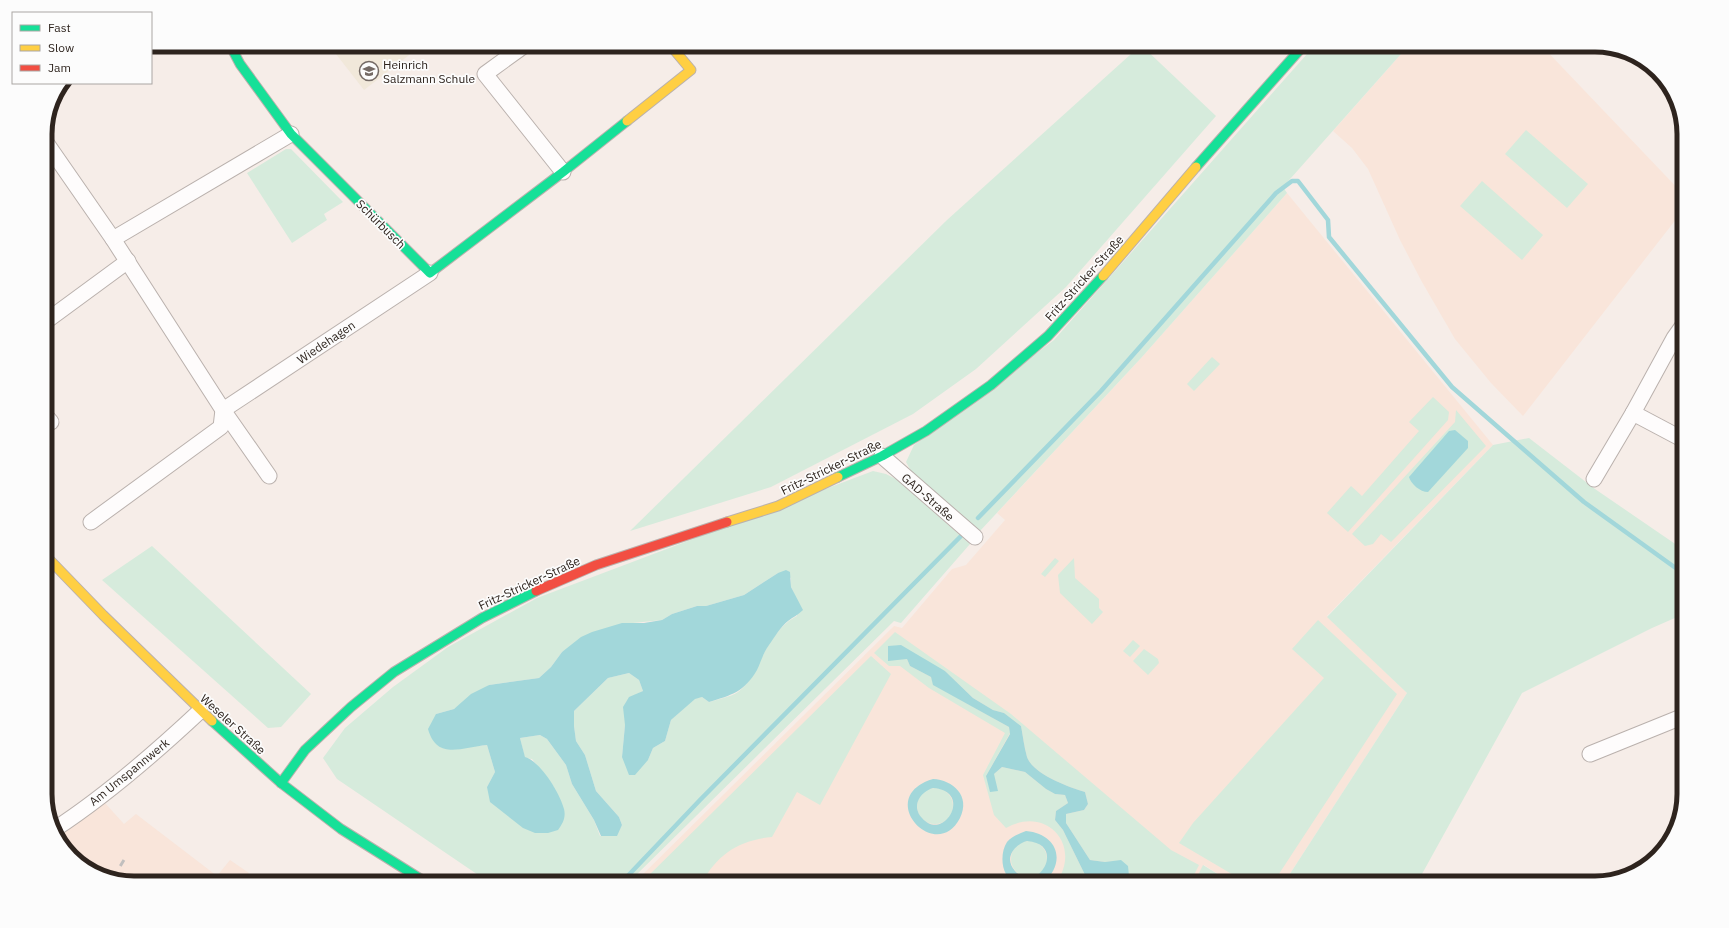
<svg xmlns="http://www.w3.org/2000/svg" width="1729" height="928" font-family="'IBM Plex Sans',sans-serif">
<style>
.built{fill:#f9e5da}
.education{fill:#f1e8da}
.green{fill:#d6ebdc;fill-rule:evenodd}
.water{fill:#a2d7da;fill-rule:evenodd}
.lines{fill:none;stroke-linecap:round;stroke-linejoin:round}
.stream{stroke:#a2d7da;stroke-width:4.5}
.street-casing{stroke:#bab1ad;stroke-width:17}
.fast-casing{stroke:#bab1ad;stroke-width:11}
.slow-casing{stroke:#bab1ad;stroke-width:11}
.jam-casing{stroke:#bab1ad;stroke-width:11}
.street{stroke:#fefcfc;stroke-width:15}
.fast{stroke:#16e098;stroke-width:9}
.slow{stroke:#ffcf43;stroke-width:9}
.jam{stroke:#f24e42;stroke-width:9}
.rail{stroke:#c1bfbe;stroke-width:3;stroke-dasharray:7 7;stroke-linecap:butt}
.labels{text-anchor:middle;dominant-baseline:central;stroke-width:3.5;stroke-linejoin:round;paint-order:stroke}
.poi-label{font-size:12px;fill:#2e241e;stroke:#fcfcfc;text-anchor:start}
.street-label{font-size:12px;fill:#2e241e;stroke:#fcfcfc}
.rim{fill:none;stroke:#2e241e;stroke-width:5}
</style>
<rect width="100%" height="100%" fill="#f6ede8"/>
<!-- built -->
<g class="built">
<path d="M 1409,45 L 1541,45 L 1684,195 L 1684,209 L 1523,416 L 1491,383 L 1455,339 L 1422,282 L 1400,240 L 1368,169 L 1352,148 L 1333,131 Z"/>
<path d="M 1287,193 L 1493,445 L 1327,616 L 1407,693 L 1284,883 L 1232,883 L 1204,865 L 1194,883 L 634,883 L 894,626 L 902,628 L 952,569 L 966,565 L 1005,520 L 997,513 L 1142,357 Z"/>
<path d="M 104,802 L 124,824 L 136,814 L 217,876 L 230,860 L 249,873 L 242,883 L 134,883 L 95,874 L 60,843 L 57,835 Z"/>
</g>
<!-- education -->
<path class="education" d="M 329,45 L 422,45 L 364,90 Z"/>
<!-- green -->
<g class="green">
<path d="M 1141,45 L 1216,116 L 1066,287 L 976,369 L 913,414 L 771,487 L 630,531 L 947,220 Z"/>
<path d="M 1315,45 L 1409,45 L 1283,187 L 1287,193 L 1142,357 L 980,531 L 912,473 L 906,462 L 914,445 L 1054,340 Z"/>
<path d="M 1526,130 L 1588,184 L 1567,208 L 1505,154 Z"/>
<path d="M 286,149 L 291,149 L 343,202 L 324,214 L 327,220 L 292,243 L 247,173 Z"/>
<path d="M 1482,181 L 1543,235 L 1522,260 L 1460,206 Z"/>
<path d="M 1212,357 L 1220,364 L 1194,391 L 1187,384 Z"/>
<path d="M 1433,397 L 1449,412 L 1448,420 L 1348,532 L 1327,513 L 1351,486 L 1362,496 L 1419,431 L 1409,422 Z"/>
<path d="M 1456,410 L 1486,446 L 1391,542 L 1381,534 L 1373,544 L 1365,546 L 1352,534 L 1455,422 Z"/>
<path d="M 1529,438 L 1595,489 L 1684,550 L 1684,614 L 1652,628 L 1522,693 L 1417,883 L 1284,883 L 1407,693 L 1327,617 L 1493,445 Z"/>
<path d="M 873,471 L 886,474 L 896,479 L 970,544 L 901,623 L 894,621 L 628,883 L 490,883 L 337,779 L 323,758 L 345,728 L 393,687 L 448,647 L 537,598 ZM 778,573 L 791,578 L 791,587 L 794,593 L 797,616 C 782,623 769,642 762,657 C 755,670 751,682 738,692 C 731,697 718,699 709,702 L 702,697 L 695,698 L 671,720 L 665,741 L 653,748 L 648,760 L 622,757 C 623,746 624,736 625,725 C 626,702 619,703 643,691 L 639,680 L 629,673 L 608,678 L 574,711 L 574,726 L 576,741 L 585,755 L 596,791 L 619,817 L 622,825 L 616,836 L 600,836 L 594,820 L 572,784 L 566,765 L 547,739 L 540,735 L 520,738 L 525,758 L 532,759 L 554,787 L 487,787 L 495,772 L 487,745 L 479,746 L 436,714 L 454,709 L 489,685 L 539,678 L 551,667 L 562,652 L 633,623 L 662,620 L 672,614 L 697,606 L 706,606 L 744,595 Z"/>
<path d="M 152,546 L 311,694 L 281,727 L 268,728 L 102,580 Z"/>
<path d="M 1055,558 L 1059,561 L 1045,577 L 1041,574 Z"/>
<path d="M 1074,558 L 1075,578 L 1099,599 L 1099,608 L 1103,612 L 1092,624 L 1060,593 L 1058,575 Z"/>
<path d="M 1318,620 L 1397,694 L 1273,883 L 1247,883 L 1179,843 L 1193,823 L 1324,678 L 1292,649 Z"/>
<path d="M 895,632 L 1011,714 L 1171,850 L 1199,865 L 1190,883 L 1124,883 L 1129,876 L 1121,861 L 1105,862 L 1090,860 L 1066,823 L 1066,814 L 1084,810 L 1088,804 L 1085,792 C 1068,787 1033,774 1027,757 C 1024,747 1023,736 1021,726 L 1004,713 L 993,710 L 973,698 L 945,671 L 907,659 L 910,666 L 931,677 L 934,685 L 1009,727 L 1010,733 L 986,776 L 994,774 L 1002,767 L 1025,772 L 1046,789 L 1055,794 L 1065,795 L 1068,803 L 1056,811 L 1055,820 L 1063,830 L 1089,883 L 1056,883 C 1083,845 1046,805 1006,828 L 994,815 L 983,775 L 1005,733 L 929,688 L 900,666 L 889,666 L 874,653 Z"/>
<path d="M 1133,640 L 1140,646 L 1130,657 L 1123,651 Z"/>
<path d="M 1144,649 L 1158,659 L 1159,663 L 1148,675 L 1133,661 Z"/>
<path d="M 871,656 L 891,674 L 820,805 L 797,792 L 772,837 C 740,840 717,854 702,883 L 641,883 Z"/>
<circle cx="935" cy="806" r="18"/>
<circle cx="1029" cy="859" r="18"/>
<path d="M 1203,865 L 1232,883 L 1194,883 Z"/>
</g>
<!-- water -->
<g class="water">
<path d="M 1455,430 L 1468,441 L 1468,448 L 1428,492 C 1420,492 1411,484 1409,477 L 1449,431 Z"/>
<path d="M 786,570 L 790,572 L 791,587 L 803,610 C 798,615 793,617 788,621 C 781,626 774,638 769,645 C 763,653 761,662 757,670 C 744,692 732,695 709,702 L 702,697 L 695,699 L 671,720 L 665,741 L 653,748 L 648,760 L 635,775 L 629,775 L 622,757 L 625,725 L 623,707 L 629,697 L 643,691 L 639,680 L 629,673 L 608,678 L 574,711 L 574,726 L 576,741 L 585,755 L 596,791 L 619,817 L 622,825 L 617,836 L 601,836 L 594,820 L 572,784 L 566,765 L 547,739 L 540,735 L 520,738 L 525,757 C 540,761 560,793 564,809 C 566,817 563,823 558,830 L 548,833 L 535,833 L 523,828 L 490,802 L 487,787 L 495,772 L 487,745 C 462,747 437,761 428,729 L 436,714 L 454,709 L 471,694 L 489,685 L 539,678 L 551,667 L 562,652 L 581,637 L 592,632 L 622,623 L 644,623 L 662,620 L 672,614 L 697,606 L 706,606 L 744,595 L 778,573 Z"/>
<path d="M 901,645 L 945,671 L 973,698 L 993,710 L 1004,713 L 1021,726 C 1023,736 1024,747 1027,757 C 1033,774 1068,787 1085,792 L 1088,804 L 1084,810 L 1066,814 L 1066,823 L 1090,860 L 1105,862 L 1121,860 L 1128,866 L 1129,876 L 1124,883 L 1089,883 L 1063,830 L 1055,820 L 1056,811 L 1068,803 L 1065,795 L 1055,794 L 1046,789 L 1025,772 L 1002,767 L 994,774 L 998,791 L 990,792 L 986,776 L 1010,734 L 1009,727 L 933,685 L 931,677 L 910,666 L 907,659 L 888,661 L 888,646 Z"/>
<path d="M 933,779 C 953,780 971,796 960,818 C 936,865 873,797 933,779 ZM 933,788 C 974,791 944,843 922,818 C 911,806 920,792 933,788 Z"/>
<path d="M 1026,831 C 1058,834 1067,862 1043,883 C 1035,883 1025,885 1017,883 C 1001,879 999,854 1007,842 C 1012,836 1019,834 1026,831 ZM 1027,841 C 1068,844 1037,896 1015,871 C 1004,859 1013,845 1027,841 Z"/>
</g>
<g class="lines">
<!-- stream -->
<g class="stream">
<path d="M 978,518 L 1101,391 L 1276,193 L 1292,181 L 1298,181 L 1328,220 L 1329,237 L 1452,387 L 1584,502 L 1684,574"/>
<path d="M 621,883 L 700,800 L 961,536"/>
</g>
<!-- street casing -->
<g class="street-casing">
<g id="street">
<path d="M 525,45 L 485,74 L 563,172"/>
<path d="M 45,141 L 113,239 L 223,410 L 269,476"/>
<path d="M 113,239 L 291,134"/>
<path d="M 45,322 L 128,261"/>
<path d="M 1633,413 L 1684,440"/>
<path d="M 45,415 L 51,422"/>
<path d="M 882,456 L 975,537"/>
<path d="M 1594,479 L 1633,413 L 1674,338 L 1684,324"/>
<path d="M 91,522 L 221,427 L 223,410 L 430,273"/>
<path d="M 1590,754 L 1684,716"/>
<path d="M 55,829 C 107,795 154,754 200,711"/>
</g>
</g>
<!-- fast casing -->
<g class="fast-casing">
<g id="fast">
<path d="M 230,45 L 240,64 L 291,134 L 430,273 L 563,172 L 627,121"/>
<path d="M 1196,167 L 1304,45"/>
<path d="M 838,477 L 882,456 L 926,431 L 991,385 L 1048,336 L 1103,276"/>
<path d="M 212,721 L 281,783 L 341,829 L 427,883"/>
<path d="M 281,783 L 305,750 L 351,707 L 394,672 L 482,618 L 536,591"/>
</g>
</g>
<!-- slow casing -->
<g class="slow-casing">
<g id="slow">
<path d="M 627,121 L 691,70 L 670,45"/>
<path d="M 1103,276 L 1196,167"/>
<path d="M 727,522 L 778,506 L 838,477"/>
<path d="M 45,555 L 103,615 L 212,721"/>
</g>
</g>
<!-- jam casing -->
<g class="jam-casing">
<path id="jam" d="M 536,591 L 596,565 L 727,522"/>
</g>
<!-- street -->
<use href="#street" class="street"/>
<!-- fast -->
<use href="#fast" class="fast"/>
<!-- slow -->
<use href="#slow" class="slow"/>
<!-- jam -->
<use href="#jam" class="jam"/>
<!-- rail -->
<path class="rail" d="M 113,878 L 124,860"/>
</g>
<!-- icons -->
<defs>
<g id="school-ring" transform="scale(1)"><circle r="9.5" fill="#fcfcfc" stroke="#746a65" stroke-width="1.5"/><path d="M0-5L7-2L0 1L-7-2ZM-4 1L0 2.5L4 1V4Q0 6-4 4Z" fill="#746a65"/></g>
</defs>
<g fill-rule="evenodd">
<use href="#school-ring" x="369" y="71"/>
</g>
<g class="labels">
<!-- poi labels -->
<g class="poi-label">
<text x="383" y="64">Heinrich<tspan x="383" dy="14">Salzmann Schule</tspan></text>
</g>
<!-- street labels -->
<g class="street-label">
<text transform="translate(381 224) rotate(45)">Schürbusch</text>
<text transform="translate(1084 278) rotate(-48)">Fritz-Stricker-Straße</text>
<text transform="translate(326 342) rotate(-34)">Wiedehagen</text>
<text transform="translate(831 467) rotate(-26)">Fritz-Stricker-Straße</text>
<text transform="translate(928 497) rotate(41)">GAD-Straße</text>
<text transform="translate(529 583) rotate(-25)">Fritz-Stricker-Straße</text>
<text transform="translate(233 724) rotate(42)">Weseler Straße</text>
<text transform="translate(129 772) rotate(-39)">Am Umspannwerk</text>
</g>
</g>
<!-- crop -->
<path d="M0 0H1729V928H0ZM134 52H1595A82 82 0 0 1 1677 134V794A82 82 0 0 1 1595 876H134A82 82 0 0 1 52 794V134A82 82 0 0 1 134 52Z" fill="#fcfcfc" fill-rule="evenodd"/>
<path class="rim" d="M134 52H1595A82 82 0 0 1 1677 134V794A82 82 0 0 1 1595 876H134A82 82 0 0 1 52 794V134A82 82 0 0 1 134 52Z"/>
<!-- legend -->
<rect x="12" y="12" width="140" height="72" fill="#fcfcfc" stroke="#aaa6a3"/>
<rect x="20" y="25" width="20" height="6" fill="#16e098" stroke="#aaa6a3"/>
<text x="48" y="32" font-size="12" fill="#2e241e">Fast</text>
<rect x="20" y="45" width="20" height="6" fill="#ffcf43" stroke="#aaa6a3"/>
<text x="48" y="52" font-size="12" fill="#2e241e">Slow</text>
<rect x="20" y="65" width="20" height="6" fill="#f24e42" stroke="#aaa6a3"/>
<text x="48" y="72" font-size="12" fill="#2e241e">Jam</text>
</svg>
